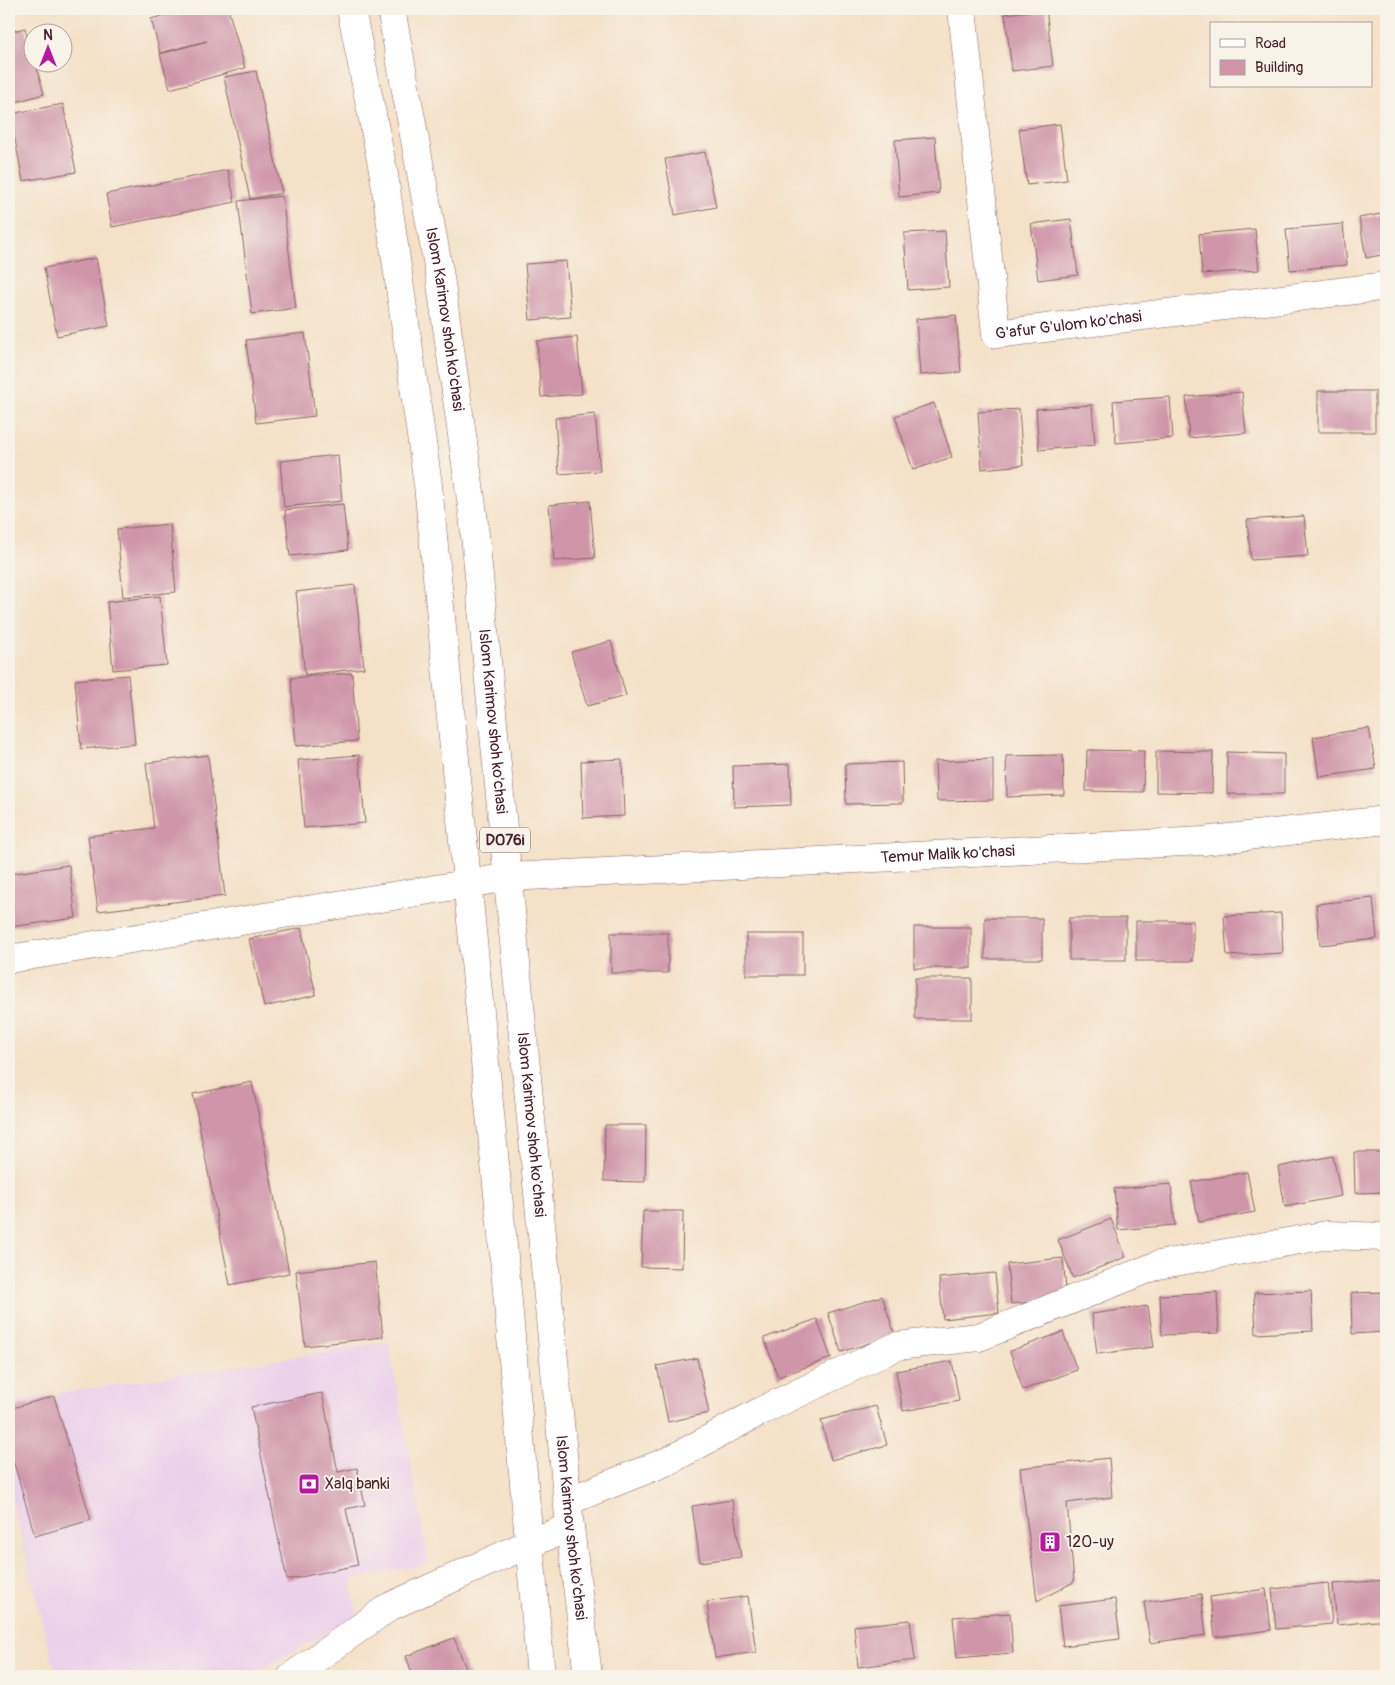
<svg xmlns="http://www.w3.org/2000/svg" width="1395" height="1685" font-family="Pangolin,sans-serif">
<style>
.built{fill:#ecd1ea}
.building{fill:#cf96aa}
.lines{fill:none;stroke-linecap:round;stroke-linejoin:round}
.street-casing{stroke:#866362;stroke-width:29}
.primary-casing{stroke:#866362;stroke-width:29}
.street{stroke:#fff;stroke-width:28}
.primary{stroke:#fff;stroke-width:28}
.labels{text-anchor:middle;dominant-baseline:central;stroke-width:4;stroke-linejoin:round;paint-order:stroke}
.shield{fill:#f7f3e8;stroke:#7e5f64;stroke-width:1}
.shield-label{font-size:15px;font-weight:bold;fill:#4a1f2b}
.street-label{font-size:16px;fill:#4a1f2b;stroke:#f7f3e8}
.poi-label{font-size:16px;fill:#4a1f2b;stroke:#f7f3e8;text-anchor:start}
</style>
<rect width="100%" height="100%" fill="#f7f3e8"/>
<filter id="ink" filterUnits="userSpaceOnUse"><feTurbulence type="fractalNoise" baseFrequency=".02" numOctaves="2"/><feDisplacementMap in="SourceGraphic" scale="10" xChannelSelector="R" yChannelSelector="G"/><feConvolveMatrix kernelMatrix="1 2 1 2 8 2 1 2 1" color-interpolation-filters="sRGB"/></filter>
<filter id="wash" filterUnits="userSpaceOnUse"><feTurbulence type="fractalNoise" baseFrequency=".0096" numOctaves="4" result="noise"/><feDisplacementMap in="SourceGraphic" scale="20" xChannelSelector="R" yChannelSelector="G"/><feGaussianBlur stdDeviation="1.12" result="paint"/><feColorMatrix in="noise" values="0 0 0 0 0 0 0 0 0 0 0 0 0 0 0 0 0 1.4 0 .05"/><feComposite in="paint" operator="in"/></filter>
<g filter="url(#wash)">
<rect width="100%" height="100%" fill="#f4e1c7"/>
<!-- built -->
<path class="built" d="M 389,1342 L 429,1563 L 351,1580 L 357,1616 L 249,1676 L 56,1676 L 9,1489 L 9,1401 Z"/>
<g id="blocks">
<!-- building -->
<g class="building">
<path d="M 186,9 L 228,9 L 245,68 L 170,89 L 160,54 L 207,41 L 160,53 L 151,19 Z"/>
<path d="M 1046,9 L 1053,66 L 1012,71 L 1005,14 Z"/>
<path d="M 25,28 L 32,55 L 32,62 L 35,62 L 44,94 L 9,104 L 9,32 Z"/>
<path d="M 256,71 L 282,193 L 250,199 L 224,77 Z"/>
<path d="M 63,104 L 76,172 L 23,181 L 10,114 Z"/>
<path d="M 1060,124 L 1067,180 L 1027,185 L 1019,129 Z"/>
<path d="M 935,137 L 939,193 L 899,197 L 895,140 Z"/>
<path d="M 705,152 L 716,207 L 675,215 L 665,159 Z"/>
<path d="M 228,170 L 235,202 L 112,227 L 106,194 Z"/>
<path d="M 282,196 L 296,308 L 252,314 L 238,201 Z"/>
<path d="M 1386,213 L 1386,254 L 1366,258 L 1359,218 Z"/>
<path d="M 1071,219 L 1078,275 L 1038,280 L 1031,224 Z"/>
<path d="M 1343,224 L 1347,265 L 1290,270 L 1286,229 Z"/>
<path d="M 1255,229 L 1259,270 L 1202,274 L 1199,234 Z"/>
<path d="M 945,231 L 949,287 L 908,290 L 904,233 Z"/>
<path d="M 9,240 L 14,261 L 9,262 Z"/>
<path d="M 96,258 L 109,326 L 57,336 L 44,268 Z"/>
<path d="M 566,261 L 571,317 L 530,320 L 525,264 Z"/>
<path d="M 956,315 L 961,372 L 920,375 L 916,319 Z"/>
<path d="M 305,333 L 315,416 L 256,423 L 246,340 Z"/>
<path d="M 577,337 L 582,394 L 541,397 L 537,341 Z"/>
<rect x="1318" y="391" width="57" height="41"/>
<path d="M 1242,392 L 1246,433 L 1189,438 L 1186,397 Z"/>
<path d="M 1170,397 L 1173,438 L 1116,443 L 1113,401 Z"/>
<path d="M 934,403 L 952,457 L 913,470 L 895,416 Z"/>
<path d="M 1092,405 L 1095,445 L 1039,450 L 1036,409 Z"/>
<path d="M 1019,409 L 1023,465 L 982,469 L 978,412 Z"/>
<path d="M 595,414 L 600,471 L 559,474 L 555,418 Z"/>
<path d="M 338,455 L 342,501 L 284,507 L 280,461 Z"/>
<path d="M 590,501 L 595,558 L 554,561 L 549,505 Z"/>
<path d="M 343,504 L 348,550 L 290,556 L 285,510 Z"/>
<path d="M 1304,516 L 1308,556 L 1251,560 L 1247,520 Z"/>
<path d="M 170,524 L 176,592 L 123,597 L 117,529 Z"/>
<path d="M 355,585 L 364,668 L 305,675 L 296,592 Z"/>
<path d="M 160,596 L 167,665 L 113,670 L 107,602 Z"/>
<path d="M 611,641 L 626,696 L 587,706 L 571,652 Z"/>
<path d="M 352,673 L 357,741 L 296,746 L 291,678 Z"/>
<path d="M 128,675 L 135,744 L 81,749 L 75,680 Z"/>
<path d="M 1369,728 L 1376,769 L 1319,777 L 1313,737 Z"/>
<path d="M 1087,750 L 1144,751 L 1143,792 L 1086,791 Z"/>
<path d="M 1156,751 L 1213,752 L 1212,793 L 1156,792 Z"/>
<path d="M 1227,752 L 1284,754 L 1284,794 L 1227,794 Z"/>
<path d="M 208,755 L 225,896 L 98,911 L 88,836 L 154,828 L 146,763 Z"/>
<path d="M 359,755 L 365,823 L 304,828 L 298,760 Z"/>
<path d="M 1063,755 L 1064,795 L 1007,797 L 1006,756 Z"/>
<path d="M 622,759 L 624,816 L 583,818 L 581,761 Z"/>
<path d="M 993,759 L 993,800 L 937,801 L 935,761 Z"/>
<path d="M 902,762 L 903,803 L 846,804 L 845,764 Z"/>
<path d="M 790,764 L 791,805 L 734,807 L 733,766 Z"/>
<path d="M 69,865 L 76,918 L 9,927 L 9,874 Z"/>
<path d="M 1373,898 L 1377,939 L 1320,945 L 1316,904 Z"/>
<path d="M 1281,913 L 1283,953 L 1227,956 L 1224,916 Z"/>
<rect x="985" y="918" width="57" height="41"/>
<rect x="1069" y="918" width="57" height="42"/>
<rect x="1136" y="921" width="57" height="40"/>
<rect x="914" y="927" width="57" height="41"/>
<path d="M 301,928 L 316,995 L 264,1007 L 249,939 Z"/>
<rect x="611" y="933" width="57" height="40"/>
<rect x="746" y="934" width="57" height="41"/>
<rect x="915" y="978" width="57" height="41"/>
<path d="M 252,1082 L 289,1273 L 230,1285 L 193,1094 Z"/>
<path d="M 605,1125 L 646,1125 L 645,1182 L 604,1181 Z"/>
<path d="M 1354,1152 L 1386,1152 L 1386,1192 L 1355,1193 Z"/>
<path d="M 1333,1156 L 1341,1196 L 1285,1207 L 1278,1167 Z"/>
<path d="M 1247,1172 L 1255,1212 L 1199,1222 L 1191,1182 Z"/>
<path d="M 1171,1184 L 1175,1225 L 1118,1230 L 1114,1189 Z"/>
<path d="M 643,1211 L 683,1211 L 682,1268 L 641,1267 Z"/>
<path d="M 1111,1219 L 1126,1257 L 1073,1278 L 1058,1240 Z"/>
<path d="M 1063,1258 L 1067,1299 L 1011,1304 L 1007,1264 Z"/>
<path d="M 375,1262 L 383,1337 L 305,1346 L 296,1271 Z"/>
<path d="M 995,1273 L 999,1313 L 943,1319 L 939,1278 Z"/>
<path d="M 1311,1291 L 1313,1331 L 1256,1334 L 1254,1293 Z"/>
<path d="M 1217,1292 L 1219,1333 L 1162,1335 L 1160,1295 Z"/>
<path d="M 1386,1292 L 1386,1332 L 1352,1334 L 1351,1293 Z"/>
<path d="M 882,1296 L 895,1335 L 841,1352 L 828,1313 Z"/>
<path d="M 1148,1306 L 1154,1347 L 1097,1354 L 1092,1314 Z"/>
<path d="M 817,1319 L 831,1358 L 778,1377 L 764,1338 Z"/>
<path d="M 1063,1332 L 1077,1370 L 1023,1390 L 1010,1351 Z"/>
<path d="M 697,1358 L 709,1413 L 668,1422 L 657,1366 Z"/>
<path d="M 952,1361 L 959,1401 L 903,1411 L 896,1371 Z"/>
<path d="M 322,1393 L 338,1472 L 357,1468 L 365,1505 L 346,1509 L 358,1565 L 287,1580 L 251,1407 Z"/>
<path d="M 54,1396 L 91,1520 L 35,1536 L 9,1446 L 9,1409 Z"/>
<path d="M 876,1406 L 887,1445 L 831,1460 L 821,1420 Z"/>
<path d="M 1109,1458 L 1112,1497 L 1067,1503 L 1074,1582 L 1037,1601 L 1020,1468 Z"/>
<path d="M 732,1500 L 741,1557 L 700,1562 L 692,1506 Z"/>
<path d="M 1386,1580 L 1386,1620 L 1337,1625 L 1333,1584 Z"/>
<path d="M 1328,1583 L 1332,1624 L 1276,1629 L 1272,1589 Z"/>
<path d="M 1266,1589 L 1271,1630 L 1215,1637 L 1210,1597 Z"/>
<path d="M 1201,1594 L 1206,1635 L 1150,1643 L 1144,1602 Z"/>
<path d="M 748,1596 L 756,1652 L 715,1658 L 707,1602 Z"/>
<path d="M 1115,1599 L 1120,1639 L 1063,1646 L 1058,1606 Z"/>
<path d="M 1010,1613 L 1013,1653 L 957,1658 L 953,1617 Z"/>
<path d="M 910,1620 L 915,1660 L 858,1667 L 854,1626 Z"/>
<path d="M 454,1638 L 469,1676 L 413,1676 L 406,1656 Z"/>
</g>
</g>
</g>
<g filter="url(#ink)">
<use href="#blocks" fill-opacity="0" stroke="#866362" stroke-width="1"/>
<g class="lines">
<!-- street casing -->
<g class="street-casing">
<g id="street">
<path id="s1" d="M 962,9 L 996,334 L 1379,287"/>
<path id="s2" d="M 9,959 L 509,877 L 1203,841 L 1386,820"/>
<path d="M 568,1501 L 668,1461 L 761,1411 L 897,1346 L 979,1337 L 1158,1265 L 1327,1235 L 1386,1237"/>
<path d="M 292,1676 L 389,1607 L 528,1544 L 570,1527"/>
</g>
</g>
<!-- primary casing -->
<g class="primary-casing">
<g id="primary">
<path d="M 351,9 L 384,175 L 428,485 L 502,1235 L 541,1676"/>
<path id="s3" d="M 391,9 L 440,277 L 473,514 L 570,1527 L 588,1676"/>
</g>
</g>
<!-- street -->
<use href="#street" class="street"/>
<!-- primary -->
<use href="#primary" class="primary"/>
</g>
</g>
<!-- icons -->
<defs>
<g id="bank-square" transform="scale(1.125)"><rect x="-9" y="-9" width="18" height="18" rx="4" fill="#b5179e" stroke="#f7f3e8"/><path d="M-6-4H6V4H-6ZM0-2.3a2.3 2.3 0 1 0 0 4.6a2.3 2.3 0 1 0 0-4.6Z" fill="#fff"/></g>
<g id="building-square" transform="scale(1.125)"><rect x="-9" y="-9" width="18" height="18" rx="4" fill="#b5179e" stroke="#f7f3e8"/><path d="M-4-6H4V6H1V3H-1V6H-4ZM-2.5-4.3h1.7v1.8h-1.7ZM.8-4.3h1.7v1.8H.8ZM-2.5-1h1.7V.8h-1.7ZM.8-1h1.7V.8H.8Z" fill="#fff"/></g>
</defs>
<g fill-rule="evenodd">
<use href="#bank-square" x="309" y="1484"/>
<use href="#building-square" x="1050" y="1542"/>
</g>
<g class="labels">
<!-- shield labels -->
<rect class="shield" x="480" y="827.5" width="50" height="25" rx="4"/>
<g class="shield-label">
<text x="505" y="840">D076i</text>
</g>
<!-- street labels -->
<g class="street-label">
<text stroke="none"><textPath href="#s3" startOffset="315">Islom Karimov shoh ko'chasi</textPath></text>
<text stroke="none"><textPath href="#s1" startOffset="400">G'afur G'ulom ko'chasi</textPath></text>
<text stroke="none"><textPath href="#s3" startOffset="720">Islom Karimov shoh ko'chasi</textPath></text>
<text stroke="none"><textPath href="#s2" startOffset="946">Temur Malik ko'chasi</textPath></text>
<text stroke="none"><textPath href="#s3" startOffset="1125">Islom Karimov shoh ko'chasi</textPath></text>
<text stroke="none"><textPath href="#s3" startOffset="1530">Islom Karimov shoh ko'chasi</textPath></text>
</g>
<!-- poi labels -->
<g class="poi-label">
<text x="325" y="1484">Xalq banki</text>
<text x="1066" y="1542">120-uy</text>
</g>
</g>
<!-- margin -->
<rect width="1395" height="1685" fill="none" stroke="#f7f3e8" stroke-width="30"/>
<!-- legend -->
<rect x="1210" y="22" width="162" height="65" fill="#f7f3e8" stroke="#b29e9c"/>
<rect x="1220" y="39" width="25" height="8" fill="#ffffff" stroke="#b29e9c"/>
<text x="1255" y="48" font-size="15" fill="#4a1f2b">Road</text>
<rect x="1220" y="60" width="25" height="15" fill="#cf96aa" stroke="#b29e9c"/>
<text x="1255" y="72" font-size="15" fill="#4a1f2b">Building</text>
<!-- north arrow -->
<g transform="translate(48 48)"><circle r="24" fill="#f7f3e8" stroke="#b29e9c"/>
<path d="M0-4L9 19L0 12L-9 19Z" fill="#b5179e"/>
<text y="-8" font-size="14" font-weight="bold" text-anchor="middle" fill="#4a1f2b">N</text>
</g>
</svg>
